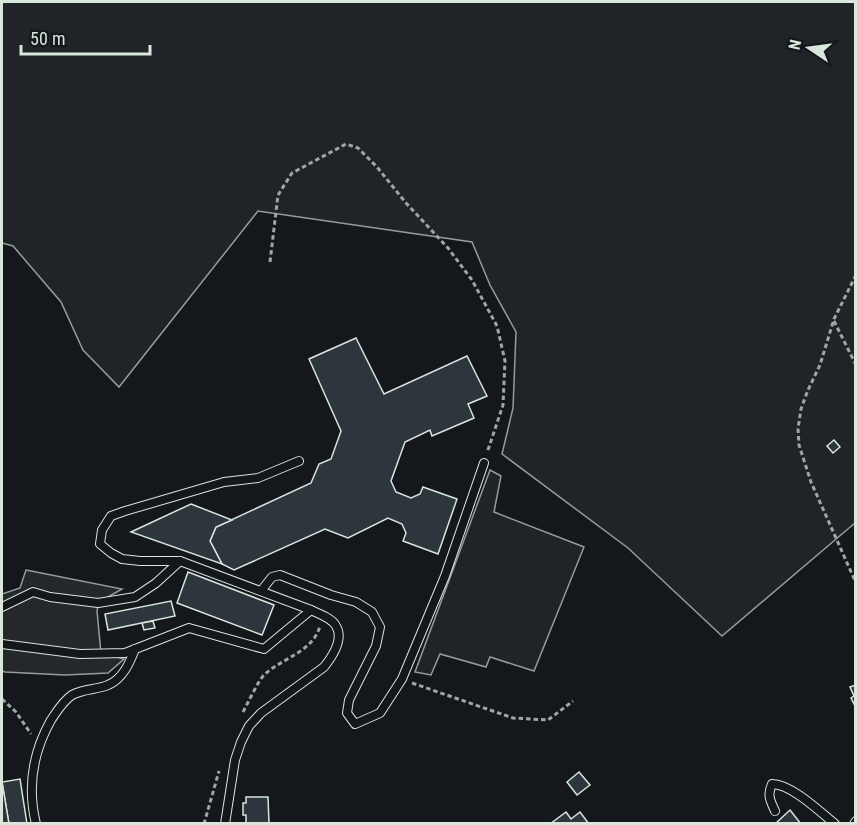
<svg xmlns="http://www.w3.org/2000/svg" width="857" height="825" font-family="'Roboto Condensed',sans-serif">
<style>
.green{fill:#202428;stroke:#939e99;stroke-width:1.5}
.parking{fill:#24282b;stroke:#939e99;stroke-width:1.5}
.building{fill:#2c363c;stroke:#d8e6dc;stroke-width:1.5}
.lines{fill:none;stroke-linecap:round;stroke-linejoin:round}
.lane-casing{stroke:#d8e6dc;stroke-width:10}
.path{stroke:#9da8a2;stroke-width:3;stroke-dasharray:4.5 3;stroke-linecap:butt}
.lane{stroke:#14181c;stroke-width:8}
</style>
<rect width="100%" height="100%" fill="#14181c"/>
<!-- green -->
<g class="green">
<path d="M 2,2 L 855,2 L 855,523 L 722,636 L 628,548 L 502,454 L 513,408 L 516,332 L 490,285 L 472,242 L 258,211 L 119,387 L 83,350 L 61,302 L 13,246 L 2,243 Z"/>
<path d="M 490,470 L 501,476 L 494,512 L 584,547 L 534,671 L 490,657 L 486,667 L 440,654 L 431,675 L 415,672 Z"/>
</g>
<!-- parking -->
<path class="parking" d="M 26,570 L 122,589 L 99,602 L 97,611 L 101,653 L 124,659 L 108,673 L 65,675 L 5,672 L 2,671 L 2,594 L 20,588 Z"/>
<!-- building -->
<g class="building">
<path d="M 356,338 L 384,394 L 467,356 L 487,396 L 468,404 L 474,418 L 432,436 L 430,430 L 405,442 L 391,481 L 396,492 L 411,498 L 420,494 L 423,487 L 457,499 L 438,554 L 403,541 L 406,533 L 402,524 L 388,518 L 348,538 L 325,529 L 234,570 L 222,564 L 210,541 L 216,527 L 311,483 L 319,464 L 331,459 L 341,431 L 309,359 Z"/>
<path d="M 834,440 L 840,447 L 833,453 L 827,446 Z"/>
<path d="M 191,504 L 232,520 L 216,527 L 210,541 L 222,564 L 131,532 Z"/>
<path d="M 188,572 L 274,605 L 262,635 L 177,603 Z"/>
<path d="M 171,601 L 175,616 L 108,630 L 105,614 Z"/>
<path d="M 153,621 L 155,628 L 144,630 L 142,623 Z"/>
<path d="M 856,685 L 856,708 L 851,698 L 854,696 L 850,687 Z"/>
<path d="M 579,772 L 590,785 L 577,795 L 567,782 Z"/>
<path d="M 20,779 L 27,824 L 9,824 L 2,782 Z"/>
<path d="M 2,782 L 9,824 L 2,824 Z"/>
<path d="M 246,797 L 268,797 L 269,824 L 246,824 L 246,815 L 243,815 L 243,803 L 246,803 Z"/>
<path d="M 790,810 L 801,824 L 775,824 Z"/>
<path d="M 566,812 L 571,819 L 580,812 L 589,824 L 550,824 Z"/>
</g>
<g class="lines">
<!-- lane casing -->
<g class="lane-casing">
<g id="lane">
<path d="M 261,591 L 272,577 L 280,575 L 331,595 L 356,602 L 372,612 L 380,627 L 376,646 L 349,700 L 347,713 L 355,724 L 380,713 L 402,679 L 445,576 L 484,463"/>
<path d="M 2,607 L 33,592 L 50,597 L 98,603 L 135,597 L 156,583 L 180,561"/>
<path d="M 2,644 L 80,654 L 125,653 L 189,628 L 264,649 L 311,610"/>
<path d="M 775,811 C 770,800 767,795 772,784 C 791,784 819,811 835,824"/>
<path d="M 36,824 C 27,787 33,752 51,720 C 57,711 63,701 72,695 C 85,688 97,690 108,685 C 123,679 130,662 135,649"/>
<path d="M 225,824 L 235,760 L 241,742 L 249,726 L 261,713 L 324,667 C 332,657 344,639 336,626 C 332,618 319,614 311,610 L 180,561 L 140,561 L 122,559 L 111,553 L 100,544 L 102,530 L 111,516 L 125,511 L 224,482 L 258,478 L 299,461"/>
<path d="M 854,824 L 856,821"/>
</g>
</g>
<!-- path -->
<g class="path">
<path d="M 270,262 L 278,195 L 292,173 L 346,144 L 358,148 L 377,167 L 406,203 L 448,248 L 472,280 L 497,326 L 505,361 L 503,405 L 487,453"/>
<path d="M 856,275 L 834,319 L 820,365 L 808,390 L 801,409 L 798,429 L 799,445 L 811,482 L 856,583"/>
<path d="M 834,321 L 856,365"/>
<path d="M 412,683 L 513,718 L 548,720 L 573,701"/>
<path d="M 2,699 L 16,712 L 31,734"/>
<path d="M 243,712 C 248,703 258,681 264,675 C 282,658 313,652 320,626"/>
<path d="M 204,824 L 219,771"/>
</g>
<!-- lane -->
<use href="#lane" class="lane"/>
</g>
<!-- border -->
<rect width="857" height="825" fill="none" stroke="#d8e6dc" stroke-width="6"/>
<!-- north arrow -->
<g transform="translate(809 48) rotate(283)" stroke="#14181c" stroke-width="4.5" paint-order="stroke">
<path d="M0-4.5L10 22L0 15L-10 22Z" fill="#d8e6dc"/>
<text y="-9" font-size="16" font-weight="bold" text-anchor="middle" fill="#d8e6dc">N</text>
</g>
<!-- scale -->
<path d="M21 45v9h129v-9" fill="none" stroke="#d8e6dc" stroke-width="3"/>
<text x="30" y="45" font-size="18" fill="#d8e6dc" stroke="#14181c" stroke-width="4.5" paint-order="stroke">50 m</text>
</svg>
